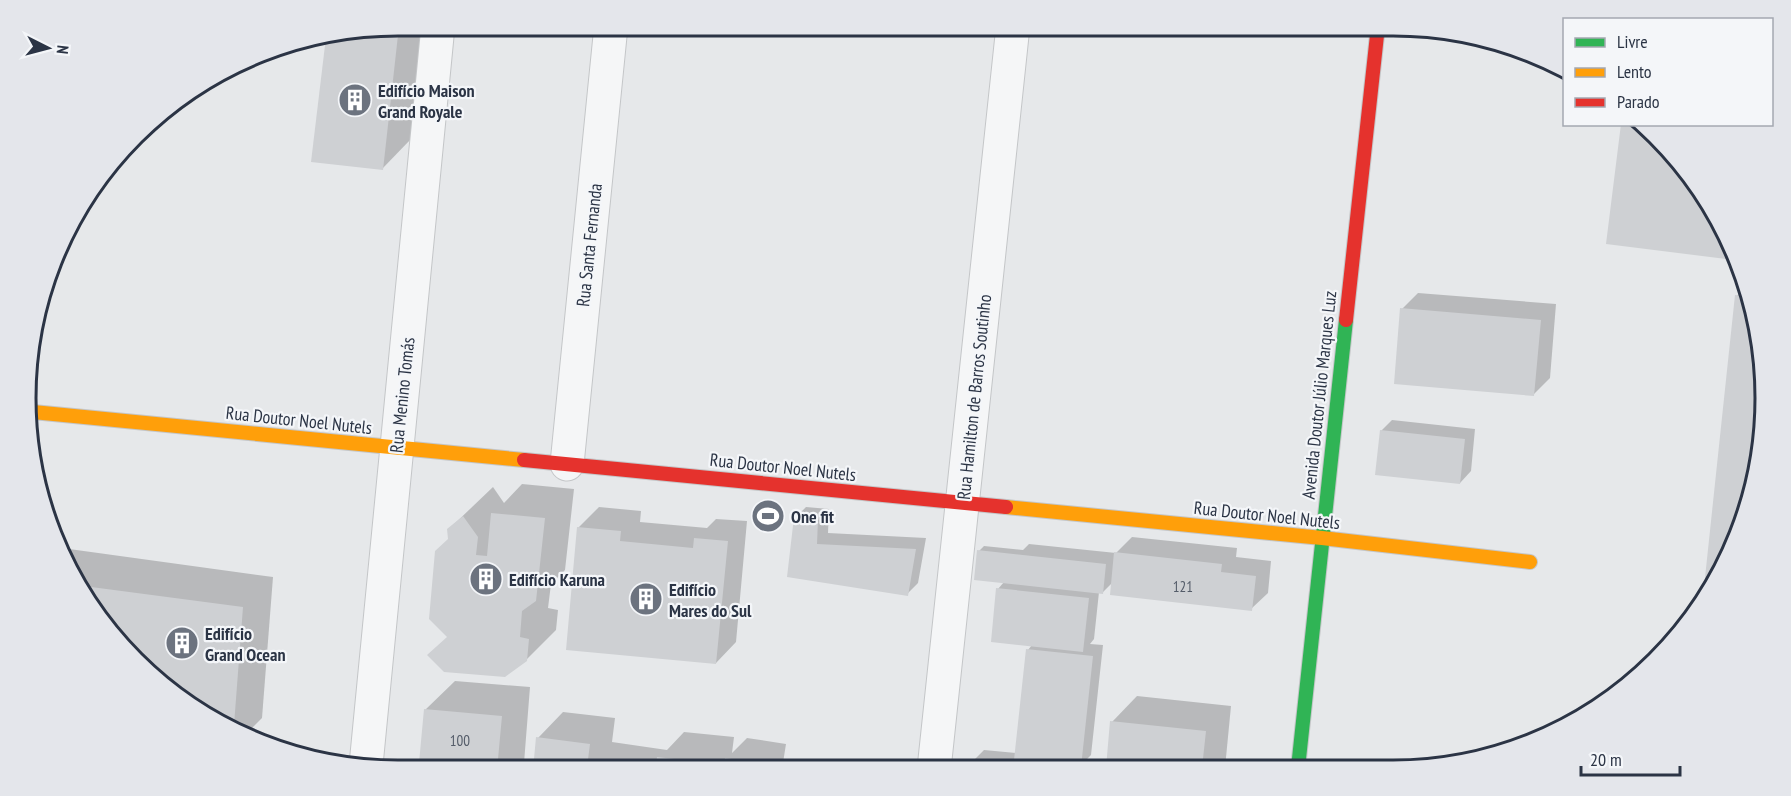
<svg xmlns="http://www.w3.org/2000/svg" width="1791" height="796" font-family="'PT Sans Narrow',sans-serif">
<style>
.shadow{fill:#0003}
.building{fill:#ced0d3}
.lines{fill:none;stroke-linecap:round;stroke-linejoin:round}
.street-casing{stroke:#c4c6c8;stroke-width:35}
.fast-casing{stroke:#c4c6c8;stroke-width:16}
.slow-casing{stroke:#c4c6c8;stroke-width:16}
.jam-casing{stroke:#c4c6c8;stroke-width:16}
.street{stroke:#f5f6f7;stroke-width:33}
.fast{stroke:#30b455;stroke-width:14}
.slow{stroke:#ff9f0a;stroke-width:14}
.jam{stroke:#e5322d;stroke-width:14}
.labels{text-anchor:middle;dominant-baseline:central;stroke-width:4.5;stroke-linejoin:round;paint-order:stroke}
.number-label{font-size:15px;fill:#545c69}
.poi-label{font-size:18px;font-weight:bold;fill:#2b3445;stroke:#f4f6f9;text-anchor:start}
.street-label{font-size:18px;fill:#2b3445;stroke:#f4f6f9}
.rim{fill:none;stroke:#2b3445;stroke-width:3}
</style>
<rect width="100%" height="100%" fill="#e6e8ea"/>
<!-- shadow -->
<g class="shadow">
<path d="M 398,26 L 424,26 L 411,139 L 382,169 L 327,37 Z"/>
<path d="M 1644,124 L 1727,234 L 1734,258 L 1608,242 Z"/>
<path d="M 1742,290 L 1765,374 L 1746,518 L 1704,603 L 1737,296 Z"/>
<path d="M 1418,293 L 1556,304 L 1550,378 L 1534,394 L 1402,309 Z"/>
<path d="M 1392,420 L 1475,429 L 1471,471 L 1460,483 L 1381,431 Z"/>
<path d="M 522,484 L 574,489 L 565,570 L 551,584 L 548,608 L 558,610 L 556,630 L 526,660 L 448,636 L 448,530 L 493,487 L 504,503 Z"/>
<path d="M 599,507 L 641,511 L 640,522 L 707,528 L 716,519 L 747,521 L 736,642 L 716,663 L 578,528 Z"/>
<path d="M 806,507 L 829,509 L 828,533 L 926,538 L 918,583 L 907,594 L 789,576 L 795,518 Z"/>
<path d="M 1132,537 L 1237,548 L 1236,557 L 1271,561 L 1268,593 L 1251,609 L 1113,582 L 1103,592 L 1099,592 L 1094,639 L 1090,644 L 1103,645 L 1091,755 L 1086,760 L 1092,761 L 1091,768 L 972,769 L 973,761 L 984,750 L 1016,753 L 1028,650 L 1032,645 L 998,589 L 1004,582 L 979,551 L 984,546 L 1023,550 L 1029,544 L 1116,553 Z"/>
<path d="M 62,548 L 273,577 L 262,718 L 247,733 L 153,678 L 75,584 Z"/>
<path d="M 455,681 L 530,687 L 524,763 L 535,764 L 538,738 L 563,712 L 615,718 L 612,742 L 667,750 L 684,732 L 734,737 L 732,753 L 747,738 L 786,744 L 782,769 L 447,770 L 450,768 L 425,710 Z"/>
<path d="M 1137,696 L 1231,706 L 1225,768 L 1107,768 L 1112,722 Z"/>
</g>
<!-- building -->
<g class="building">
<path d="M 399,26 L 383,170 L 311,162 L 326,37 Z"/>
<path d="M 1621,124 L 1644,124 L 1727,234 L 1734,260 L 1606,244 Z"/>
<path d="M 1735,295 L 1744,296 L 1765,374 L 1746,518 L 1702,606 Z"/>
<path d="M 1400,308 L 1541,320 L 1534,396 L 1394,384 Z"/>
<path d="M 1380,430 L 1465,439 L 1460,484 L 1375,475 Z"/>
<path d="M 491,513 L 545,518 L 536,601 L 522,611 L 520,637 L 529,639 L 527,661 L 505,677 L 444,672 L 427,655 L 447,637 L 429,619 L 435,551 L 448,539 L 447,529 L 463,516 L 478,537 L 476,555 L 487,556 Z"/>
<path d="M 794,517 L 818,520 L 817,544 L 916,549 L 908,596 L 787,577 Z"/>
<path d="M 577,527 L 621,531 L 620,541 L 693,548 L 694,538 L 728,541 L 716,664 L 566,650 Z"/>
<path d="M 977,550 L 1106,564 L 1103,594 L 974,580 Z"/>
<path d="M 1114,552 L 1222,564 L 1221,572 L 1256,576 L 1252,611 L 1110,595 Z"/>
<path d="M 76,585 L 243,607 L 234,725 L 153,678 Z"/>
<path d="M 996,588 L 1089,598 L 1083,652 L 991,642 Z"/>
<path d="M 1026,649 L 1093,656 L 1081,767 L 1014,760 Z"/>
<path d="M 424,709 L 502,716 L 497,770 L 448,770 L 449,766 L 419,763 Z"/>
<path d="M 1110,721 L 1206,731 L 1202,768 L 1106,768 Z"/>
<path d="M 536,737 L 590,744 L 587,767 L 596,770 L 533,770 Z"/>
<path d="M 657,757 L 709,763 L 708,770 L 655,770 Z"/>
<path d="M 725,758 L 766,764 L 766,769 L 724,769 Z"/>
<path d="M 972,760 L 1035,767 L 1035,769 L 971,769 Z"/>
</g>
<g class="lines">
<!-- street casing -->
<g class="street-casing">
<g id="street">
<path d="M 567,464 L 611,26"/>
<path d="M 366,765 L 438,26"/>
<path d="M 934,769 L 1013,26"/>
</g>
</g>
<!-- fast casing -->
<g class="fast-casing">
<path id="fast" d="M 1298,768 L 1346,320"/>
</g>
<!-- slow casing -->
<g class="slow-casing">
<g id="slow">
<path d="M 33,412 L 524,460"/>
<path d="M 1006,507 L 1322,538 L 1530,562"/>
</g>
</g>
<!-- jam casing -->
<g class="jam-casing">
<g id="jam">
<path d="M 1346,320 L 1378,26"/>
<path d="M 524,460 L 1006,507"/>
</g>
</g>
<!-- street -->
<use href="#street" class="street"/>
<!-- fast -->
<use href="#fast" class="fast"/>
<!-- slow -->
<use href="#slow" class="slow"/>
<!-- jam -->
<use href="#jam" class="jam"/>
</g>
<!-- icons -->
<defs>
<g id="building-disc" transform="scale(1.725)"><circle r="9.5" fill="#6c737f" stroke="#f4f6f9"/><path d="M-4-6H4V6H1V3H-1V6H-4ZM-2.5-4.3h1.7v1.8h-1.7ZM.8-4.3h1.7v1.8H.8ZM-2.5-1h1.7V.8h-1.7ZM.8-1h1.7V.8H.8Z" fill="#fff"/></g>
<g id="stadium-disc" transform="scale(1.725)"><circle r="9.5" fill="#6c737f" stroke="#f4f6f9"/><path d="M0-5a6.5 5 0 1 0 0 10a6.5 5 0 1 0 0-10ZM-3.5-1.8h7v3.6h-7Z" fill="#fff"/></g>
</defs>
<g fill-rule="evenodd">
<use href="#building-disc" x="355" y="100"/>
<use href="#stadium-disc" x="768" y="516"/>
<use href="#building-disc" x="486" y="579"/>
<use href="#building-disc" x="646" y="599"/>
<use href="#building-disc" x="182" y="643"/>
</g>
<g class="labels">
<!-- number labels -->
<g class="number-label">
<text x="1183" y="586">121</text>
<text x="460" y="740">100</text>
</g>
<!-- poi labels -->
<g class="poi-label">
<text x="378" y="90">Edifício Maison<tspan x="378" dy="21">Grand Royale</tspan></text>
<text x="791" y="516">One fit</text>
<text x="509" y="579">Edifício Karuna</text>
<text x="669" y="589">Edifício<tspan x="669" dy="21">Mares do Sul</tspan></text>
<text x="205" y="633">Edifício<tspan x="205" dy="21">Grand Ocean</tspan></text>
</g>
<!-- street labels -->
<g class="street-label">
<text transform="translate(589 245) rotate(-84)">Rua Santa Fernanda</text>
<text transform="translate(402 395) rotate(-84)">Rua Menino Tomás</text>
<text transform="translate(1319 395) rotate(-84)">Avenida Doutor Júlio Marques Luz</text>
<text transform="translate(974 397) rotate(-84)">Rua Hamilton de Barros Soutinho</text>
<text transform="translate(299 420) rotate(6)">Rua Doutor Noel Nutels</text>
<text transform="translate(783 467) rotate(6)">Rua Doutor Noel Nutels</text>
<text transform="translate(1267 515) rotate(6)">Rua Doutor Noel Nutels</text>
</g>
</g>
<!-- crop -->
<path d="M0 0H1791V796H0ZM398 36H1393A362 362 0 0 1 1755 398V398A362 362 0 0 1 1393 760H398A362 362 0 0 1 36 398V398A362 362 0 0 1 398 36Z" fill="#e4e6eb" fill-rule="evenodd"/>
<path class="rim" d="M398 36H1393A362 362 0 0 1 1755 398V398A362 362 0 0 1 1393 760H398A362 362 0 0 1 36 398V398A362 362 0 0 1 398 36Z"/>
<!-- legend -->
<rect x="1563" y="18" width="210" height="108" fill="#f4f6f9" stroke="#a4a8b1" stroke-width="1.5"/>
<rect x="1575" y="38" width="30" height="9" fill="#30b455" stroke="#a4a8b1" stroke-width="1.5"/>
<text x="1617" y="48" font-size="18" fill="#2b3445">Livre</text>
<rect x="1575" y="68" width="30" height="9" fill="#ff9f0a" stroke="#a4a8b1" stroke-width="1.5"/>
<text x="1617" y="78" font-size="18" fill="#2b3445">Lento</text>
<rect x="1575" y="98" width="30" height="9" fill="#e5322d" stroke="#a4a8b1" stroke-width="1.5"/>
<text x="1617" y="108" font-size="18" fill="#2b3445">Parado</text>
<!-- north arrow -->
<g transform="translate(48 48) rotate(96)" stroke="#f4f6f9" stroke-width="4.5" paint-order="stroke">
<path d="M0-4.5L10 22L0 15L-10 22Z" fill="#2b3445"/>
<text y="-9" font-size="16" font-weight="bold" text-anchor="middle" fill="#2b3445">N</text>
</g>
<!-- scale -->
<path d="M1581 766v9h99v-9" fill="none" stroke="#2b3445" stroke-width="3"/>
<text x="1590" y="766" font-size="18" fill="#2b3445" stroke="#f4f6f9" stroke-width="4.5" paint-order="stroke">20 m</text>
</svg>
